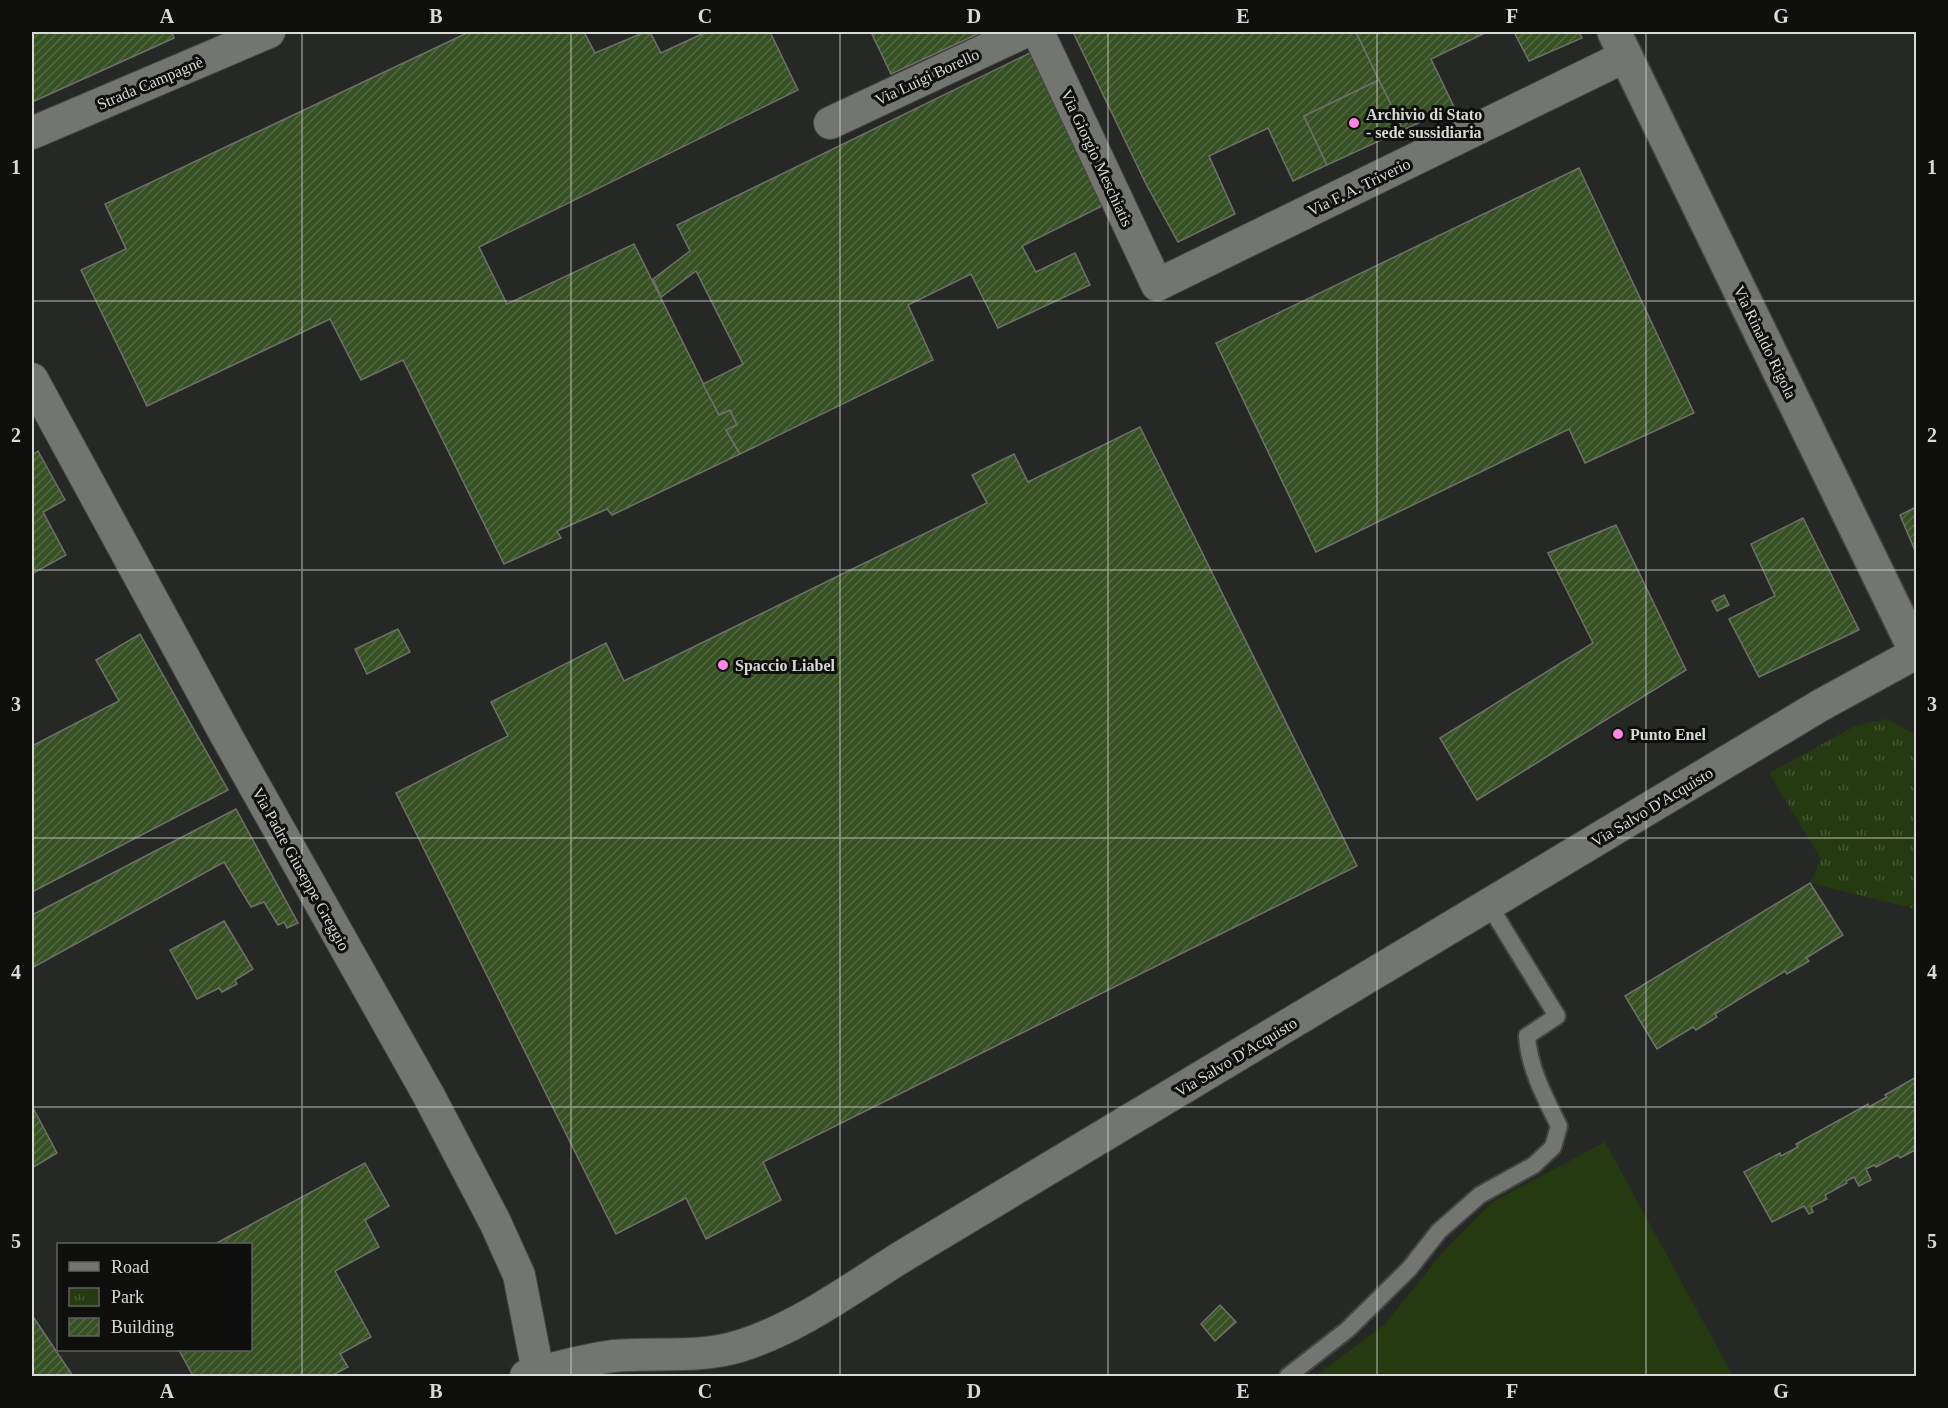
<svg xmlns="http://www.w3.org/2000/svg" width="1948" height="1408" font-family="'Times New Roman',serif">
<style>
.grass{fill:#253a11}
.park{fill:url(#park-tufts)}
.building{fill:url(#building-hatch);stroke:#6e716c;stroke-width:1.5}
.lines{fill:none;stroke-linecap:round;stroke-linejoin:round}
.service-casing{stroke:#434542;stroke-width:20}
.minor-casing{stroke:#434542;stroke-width:34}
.tertiary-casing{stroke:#434542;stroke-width:36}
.service{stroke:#737571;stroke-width:16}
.minor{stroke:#737571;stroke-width:32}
.tertiary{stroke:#737571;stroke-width:33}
.grid{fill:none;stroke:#d8dad7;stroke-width:1.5;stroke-opacity:0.55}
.poi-dot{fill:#fd86e2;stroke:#0f100e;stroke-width:2}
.labels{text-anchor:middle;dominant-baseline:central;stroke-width:6;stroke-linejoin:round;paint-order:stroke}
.street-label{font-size:16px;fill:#d8dad7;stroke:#0f100e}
.poi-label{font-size:16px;font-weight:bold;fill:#d8dad7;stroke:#0f100e;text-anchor:start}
.neatline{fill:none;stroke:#d8dad7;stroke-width:2}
.grid-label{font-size:20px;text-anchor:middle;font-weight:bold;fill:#d8dad7}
</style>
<defs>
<pattern id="park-tufts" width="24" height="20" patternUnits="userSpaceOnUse" patternTransform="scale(1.5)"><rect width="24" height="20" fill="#253a11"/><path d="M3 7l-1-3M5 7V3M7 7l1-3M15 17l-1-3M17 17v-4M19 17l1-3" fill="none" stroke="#445633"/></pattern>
<pattern id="building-hatch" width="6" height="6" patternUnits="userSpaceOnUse" patternTransform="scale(1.5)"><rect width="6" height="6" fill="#385124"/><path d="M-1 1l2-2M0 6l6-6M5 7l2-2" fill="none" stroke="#546943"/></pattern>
</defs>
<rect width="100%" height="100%" fill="#252824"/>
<!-- grass -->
<path class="grass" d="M 1605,1142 L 1733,1376 L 1315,1376 L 1384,1325 L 1441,1254 L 1492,1202 Z"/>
<!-- park -->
<path class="park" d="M 1887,719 L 1916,735 L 1916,909 L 1810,883 L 1821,859 L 1769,773 L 1855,726 Z"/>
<!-- building -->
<g class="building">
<path d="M 32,32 L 172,32 L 174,38 L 32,102 Z"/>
<path d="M 469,32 L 584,32 L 595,53 L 645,32 L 650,32 L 661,53 L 706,32 L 770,32 L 798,90 L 479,247 L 507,304 L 634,244 L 719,415 L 730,410 L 737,425 L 726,430 L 740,454 L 612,515 L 607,509 L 557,531 L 561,538 L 504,564 L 403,360 L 361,380 L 330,319 L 147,406 L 81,270 L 126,249 L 105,204 Z"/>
<path d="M 871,32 L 982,32 L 891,74 Z"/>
<path d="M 1073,32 L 1356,32 L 1379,80 L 1304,116 L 1327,165 L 1293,181 L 1268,128 L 1209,156 L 1235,214 L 1178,242 L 1146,184 Z"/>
<path d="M 1356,32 L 1487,32 L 1431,59 L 1454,107 L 1403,130 Z"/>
<path d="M 1514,32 L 1579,32 L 1582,38 L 1529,61 Z"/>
<path d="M 1036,50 L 1108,203 L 1022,246 L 1036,272 L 1075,253 L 1090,285 L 998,328 L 971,274 L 908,305 L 933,360 L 740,454 L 726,430 L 737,425 L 730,410 L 719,415 L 703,384 L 743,364 L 696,271 L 661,297 L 653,279 L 690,251 L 677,225 Z"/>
<path d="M 1379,80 L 1403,130 L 1327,165 L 1304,116 Z"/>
<path d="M 1579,168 L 1694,413 L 1585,463 L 1569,429 L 1316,552 L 1216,343 Z"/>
<path d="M 1140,427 L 1357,866 L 763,1162 L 781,1200 L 706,1239 L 686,1198 L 616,1234 L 396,793 L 508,736 L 491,702 L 606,643 L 624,681 L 987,503 L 972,475 L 1014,454 L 1028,482 Z"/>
<path d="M 38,451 L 65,500 L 43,512 L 66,555 L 32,574 L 32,455 Z"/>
<path d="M 1916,507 L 1916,553 L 1900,515 Z"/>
<path d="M 1803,518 L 1859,630 L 1759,677 L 1729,619 L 1775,596 L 1751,544 Z"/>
<path d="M 1616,525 L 1686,670 L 1477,800 L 1440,738 L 1593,643 L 1548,553 Z"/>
<path d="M 1724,595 L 1729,605 L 1717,611 L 1712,601 Z"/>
<path d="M 398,629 L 410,652 L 367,674 L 355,649 Z"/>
<path d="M 140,634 L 228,790 L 32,892 L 32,746 L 119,701 L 96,660 Z"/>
<path d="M 236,809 L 298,923 L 287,928 L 284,922 L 278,925 L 264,902 L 251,907 L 224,862 L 32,968 L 32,915 Z"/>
<path d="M 1810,883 L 1843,935 L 1806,958 L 1809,961 L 1787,974 L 1785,971 L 1715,1014 L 1717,1017 L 1696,1030 L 1693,1027 L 1657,1049 L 1625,996 Z"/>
<path d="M 224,921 L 253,969 L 235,980 L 237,984 L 222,992 L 219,988 L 197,999 L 170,950 Z"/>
<path d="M 1916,1077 L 1916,1145 L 1914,1146 L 1915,1150 L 1900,1158 L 1898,1155 L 1876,1167 L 1874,1165 L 1866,1169 L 1871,1180 L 1859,1186 L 1854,1177 L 1846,1181 L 1847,1183 L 1825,1195 L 1827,1199 L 1811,1207 L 1813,1212 L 1809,1214 L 1804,1206 L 1772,1222 L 1744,1172 L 1780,1153 L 1781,1156 L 1798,1147 L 1796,1144 L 1868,1104 L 1869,1107 L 1887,1097 L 1885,1095 Z"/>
<path d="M 32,1106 L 57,1153 L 32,1168 Z"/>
<path d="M 365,1163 L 389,1206 L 365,1220 L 379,1247 L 335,1271 L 371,1337 L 340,1354 L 348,1367 L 331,1376 L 193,1376 L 179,1350 L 250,1350 L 250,1244 L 215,1244 Z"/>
<path d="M 1220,1305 L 1236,1322 L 1215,1341 L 1201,1324 Z"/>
<path d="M 32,1315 L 56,1351 L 73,1376 L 32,1376 Z"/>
</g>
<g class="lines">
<!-- service casing -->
<g class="service-casing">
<path id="service" d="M 1288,1376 L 1347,1330 L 1409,1269 L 1439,1231 L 1480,1195 L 1534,1165 L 1553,1147 L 1559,1126 C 1545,1098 1529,1068 1527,1036 L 1557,1016 L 1489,905"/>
</g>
<!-- minor casing -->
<g class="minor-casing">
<g id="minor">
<path d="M 1038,32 L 1157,285 L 1626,56"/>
<path d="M 830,123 L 1024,32"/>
<path d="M 32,133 L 269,32"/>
<path d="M 32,379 L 227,737 L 429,1096 L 495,1222 L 519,1275 L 538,1372"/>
<path d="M 526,1376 L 538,1372 C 562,1367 588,1359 614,1356 C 656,1352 698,1359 740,1346 C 801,1327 854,1286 908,1253 L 1821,705 L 1916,653"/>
</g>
</g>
<!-- tertiary casing -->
<g class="tertiary-casing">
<path id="tertiary" d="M 1614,32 L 1916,652"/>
</g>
<!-- service -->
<use href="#service" class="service"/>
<!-- minor -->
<use href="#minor" class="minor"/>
<!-- tertiary -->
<use href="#tertiary" class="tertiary"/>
</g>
<!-- grid -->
<path class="grid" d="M 302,32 L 302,1376M 571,32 L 571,1376M 840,32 L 840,1376M 1108,32 L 1108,1376M 1377,32 L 1377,1376M 1646,32 L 1646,1376M 32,301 L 1916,301M 32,570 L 1916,570M 32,838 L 1916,838M 32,1107 L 1916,1107"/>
<!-- markers -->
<g class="poi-dot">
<circle cx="1354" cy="123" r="6"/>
<circle cx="723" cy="665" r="6"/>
<circle cx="1618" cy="734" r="6"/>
</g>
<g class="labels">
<!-- street labels -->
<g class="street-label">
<text transform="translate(927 77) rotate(-25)">Via Luigi Borello</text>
<text transform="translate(150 83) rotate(-23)">Strada Campagnè</text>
<text transform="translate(1097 158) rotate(65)">Via Giorgio Meschiatis</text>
<text transform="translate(1359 187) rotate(-26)">Via F. A. Triverio</text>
<text transform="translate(1765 342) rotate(64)">Via Rinaldo Rigola</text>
<text transform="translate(1652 807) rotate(-31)">Via Salvo D'Acquisto</text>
<text transform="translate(301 869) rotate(61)">Via Padre Giuseppe Greggio</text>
<text transform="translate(1236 1057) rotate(-31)">Via Salvo D'Acquisto</text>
</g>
<!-- poi labels -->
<g class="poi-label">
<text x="1366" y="114">Archivio di Stato<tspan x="1366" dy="18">- sede sussidiaria</tspan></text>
<text x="735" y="665">Spaccio Liabel</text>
<text x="1630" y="734">Punto Enel</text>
</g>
</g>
<!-- border -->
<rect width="1948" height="1408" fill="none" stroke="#0f100e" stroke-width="66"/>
<!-- legend -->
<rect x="57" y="1243" width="195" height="108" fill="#0f100e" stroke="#5f615e" stroke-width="1.5"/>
<rect x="69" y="1262" width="30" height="9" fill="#737571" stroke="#5f615e" stroke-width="1.5"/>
<text x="111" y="1273" font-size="18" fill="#d8dad7">Road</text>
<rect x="69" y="1288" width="30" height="18" fill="url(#park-tufts)" stroke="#5f615e" stroke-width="1.5"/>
<text x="111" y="1303" font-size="18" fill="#d8dad7">Park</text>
<rect x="69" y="1318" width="30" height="18" fill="url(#building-hatch)" stroke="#5f615e" stroke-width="1.5"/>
<text x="111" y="1333" font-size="18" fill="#d8dad7">Building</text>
<rect x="33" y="33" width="1882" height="1342" class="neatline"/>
<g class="grid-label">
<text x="167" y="23">A</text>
<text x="436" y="23">B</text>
<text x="705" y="23">C</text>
<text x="974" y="23">D</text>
<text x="1243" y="23">E</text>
<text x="1512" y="23">F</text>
<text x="1781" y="23">G</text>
<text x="16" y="174">1</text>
<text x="1932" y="174">1</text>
<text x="16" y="442">2</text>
<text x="1932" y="442">2</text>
<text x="16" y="711">3</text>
<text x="1932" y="711">3</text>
<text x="16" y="979">4</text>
<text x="1932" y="979">4</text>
<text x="16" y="1248">5</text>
<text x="1932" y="1248">5</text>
<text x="167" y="1398">A</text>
<text x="436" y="1398">B</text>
<text x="705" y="1398">C</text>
<text x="974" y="1398">D</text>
<text x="1243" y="1398">E</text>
<text x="1512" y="1398">F</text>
<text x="1781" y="1398">G</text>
</g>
</svg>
